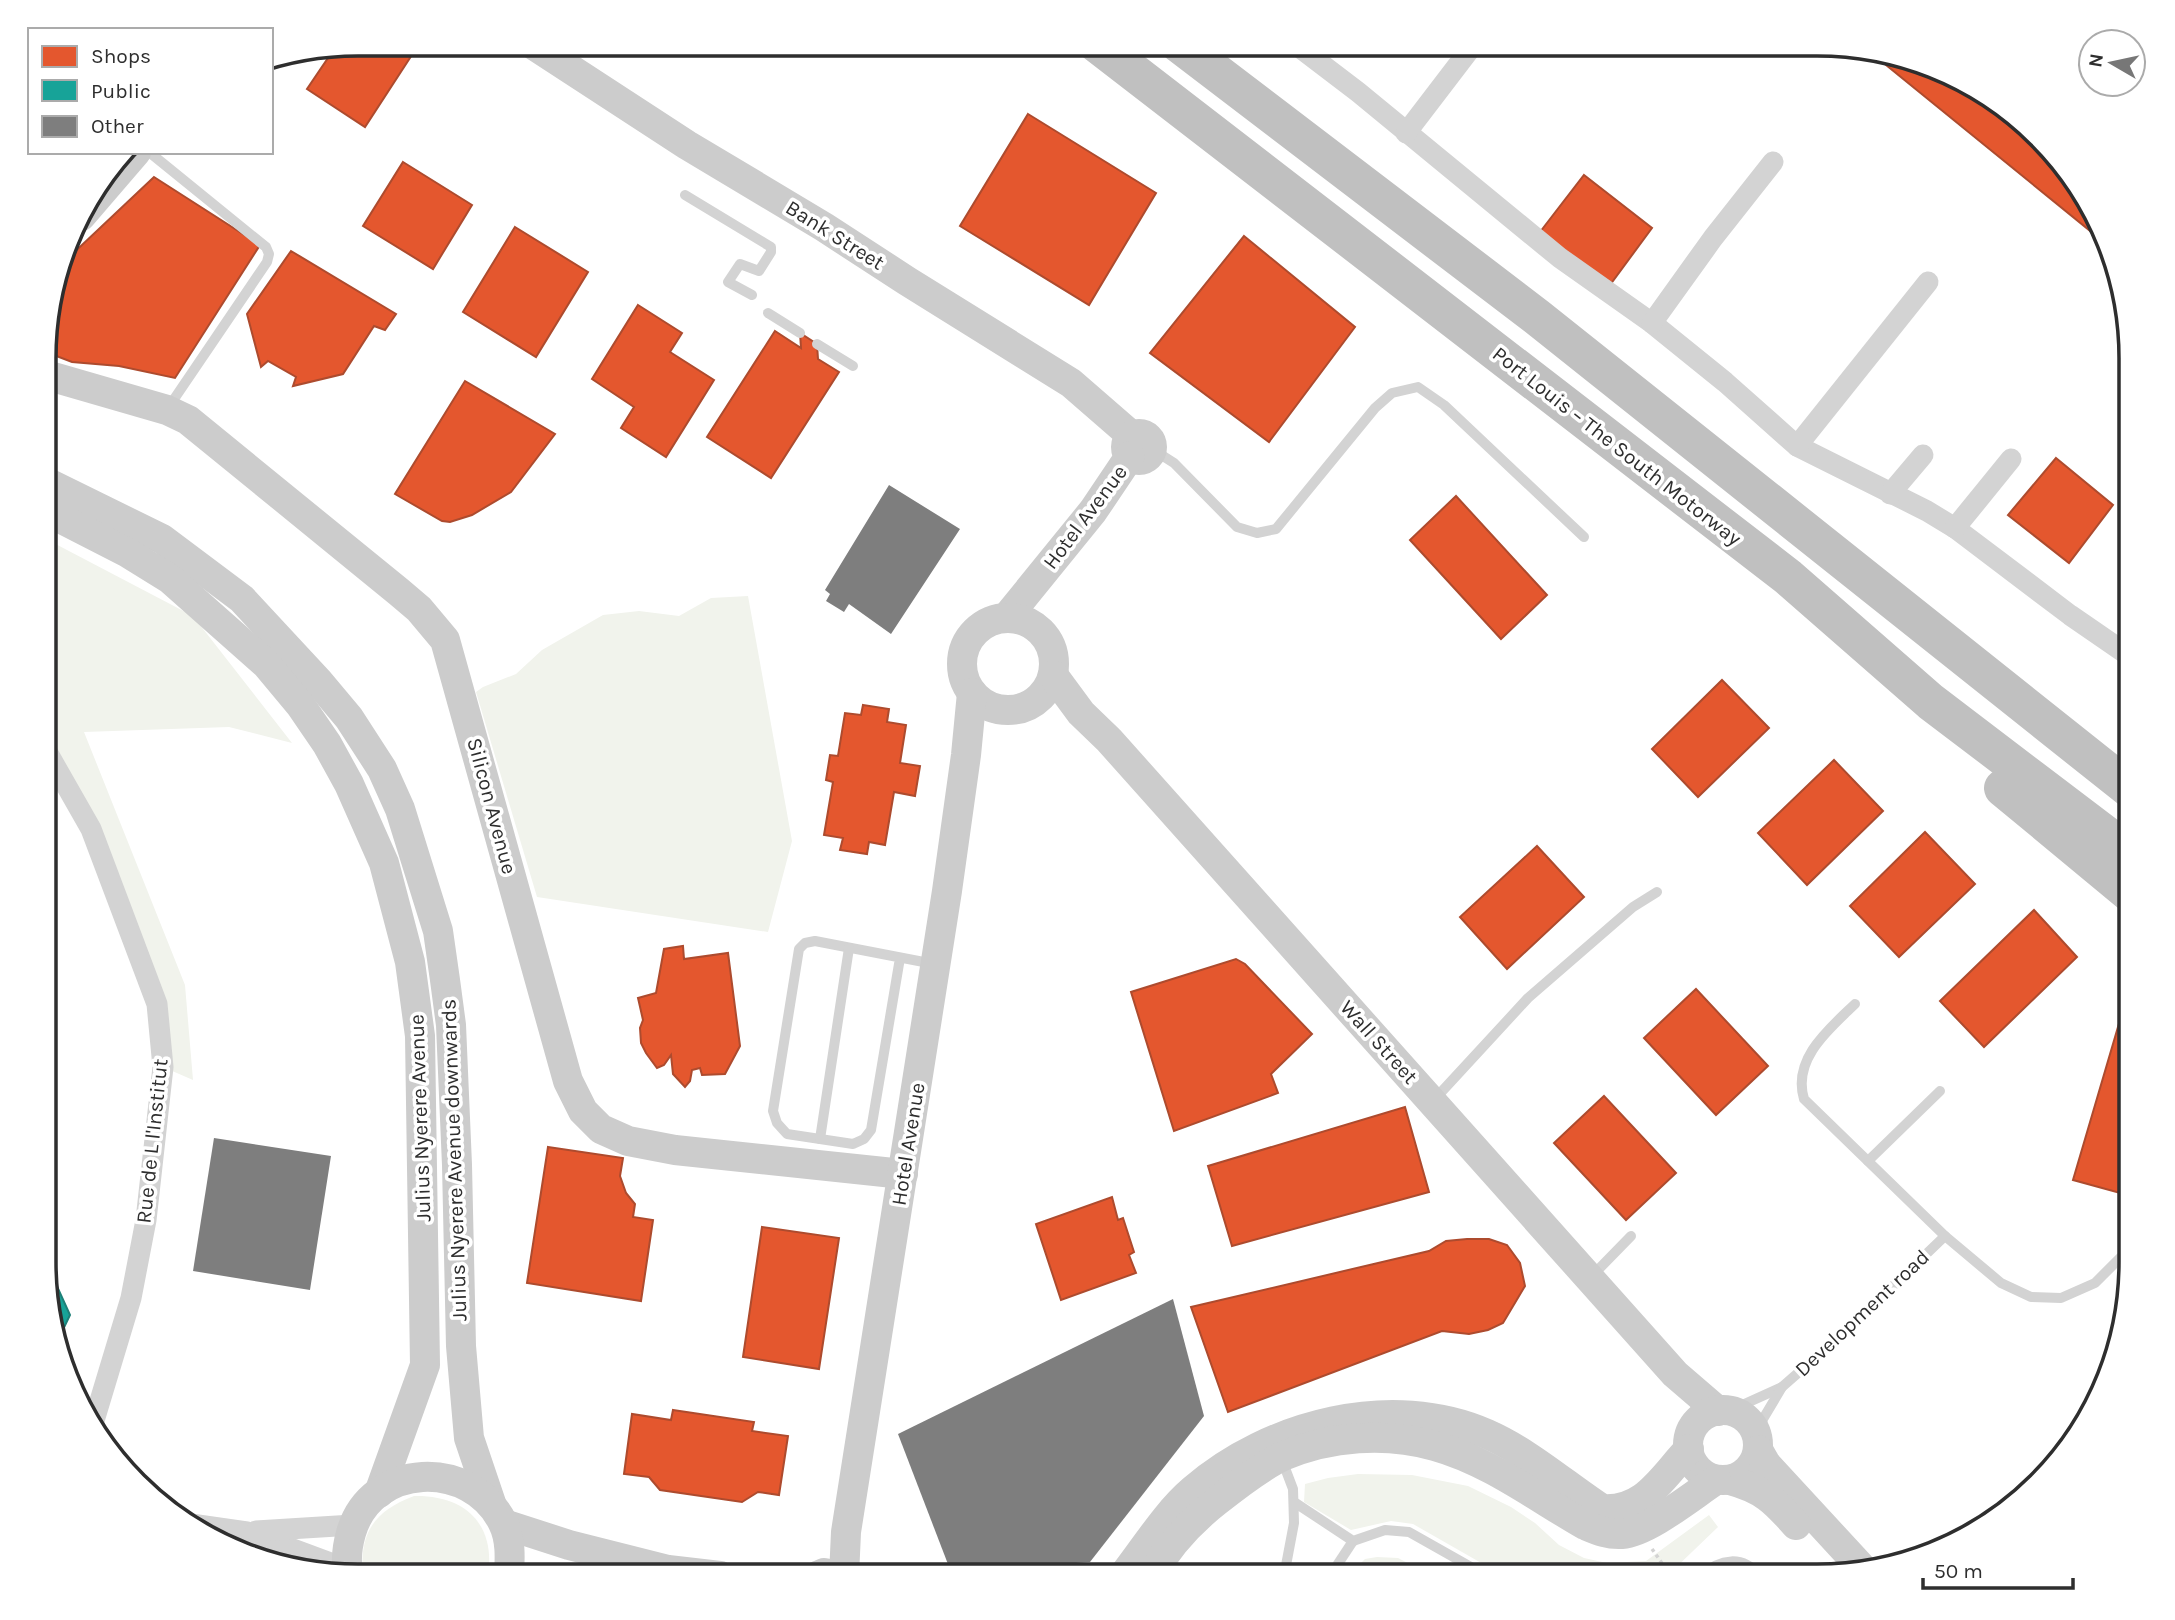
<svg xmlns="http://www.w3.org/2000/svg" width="2175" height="1620" font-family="Karla,sans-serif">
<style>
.green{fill:#f1f3ec}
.shops{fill:#e4572e;stroke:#ad4b2e;stroke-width:2}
.public{fill:#17a398;stroke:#1e8078;stroke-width:2}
.building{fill:#7e7e7e}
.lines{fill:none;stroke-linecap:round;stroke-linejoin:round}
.path{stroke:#d3d3d3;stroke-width:3.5;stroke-dasharray:3.5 3.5;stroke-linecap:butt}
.lane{stroke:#d3d3d3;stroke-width:10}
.street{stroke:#d3d3d3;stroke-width:21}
.secondary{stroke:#ccc;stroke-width:30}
.highway{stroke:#c0c0c0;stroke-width:38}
.labels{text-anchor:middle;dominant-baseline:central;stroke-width:7;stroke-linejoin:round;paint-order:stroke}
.street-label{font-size:21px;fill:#2e2e2e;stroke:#fff}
.rim{fill:none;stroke:#2e2e2e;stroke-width:3.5}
</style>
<rect width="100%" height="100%" fill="#fff"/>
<!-- green -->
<g class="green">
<path d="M 46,539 L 193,616 L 292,743 L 229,727 L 84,732 L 185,985 L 193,1080 L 163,1067 L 157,1004 L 46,750 Z"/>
<path d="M 748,596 L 792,841 L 768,932 L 537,897 L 476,692 L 483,687 L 516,674 L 542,650 L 603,615 L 639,611 L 679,616 L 711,598 Z"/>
<path d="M 1358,1474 L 1412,1475 L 1468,1486 L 1511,1507 L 1535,1523 L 1559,1545 L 1584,1558 L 1607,1563 L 1646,1561 L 1709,1515 L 1718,1527 L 1667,1576 L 1504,1576 L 1413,1524 L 1391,1521 L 1351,1530 L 1304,1502 L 1305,1484 L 1328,1478 Z"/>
<path d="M 414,1496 C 464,1495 496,1523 488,1576 L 363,1576 C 359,1533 374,1511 414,1496 Z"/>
<path d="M 1377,1557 L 1398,1558 L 1433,1576 L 1348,1576 L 1365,1559 Z"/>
</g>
<!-- shops -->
<g class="shops">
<path d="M 358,44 L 419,44 L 365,127 L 307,89 L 332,52 L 327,49 Z"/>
<path d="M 1870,52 L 1937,67 L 2024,121 L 2099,219 L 2105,243 Z"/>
<path d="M 1028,114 L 1156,193 L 1089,305 L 960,226 Z"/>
<path d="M 403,162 L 472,205 L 433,269 L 363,226 Z"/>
<path d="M 1584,175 L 1652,228 L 1607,289 L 1540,232 Z"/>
<path d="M 154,177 L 260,245 L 175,378 L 119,366 L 72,362 L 46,352 L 46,316 L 65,261 Z"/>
<path d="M 515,227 L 588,272 L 536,357 L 463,312 Z"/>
<path d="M 1244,236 L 1355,327 L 1269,442 L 1150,353 Z"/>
<path d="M 291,251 L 396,314 L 385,330 L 374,326 L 343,374 L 293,386 L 296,377 L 268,361 L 261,367 L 247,314 Z"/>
<path d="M 638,305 L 682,333 L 670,352 L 714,380 L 666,457 L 621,428 L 634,407 L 592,379 Z"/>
<path d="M 775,331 L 801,348 L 800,333 L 817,344 L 818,359 L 839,372 L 771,478 L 707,437 Z"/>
<path d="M 465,381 L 555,434 L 511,492 L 472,515 L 450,522 L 442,521 L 395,494 Z"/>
<path d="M 2056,458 L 2113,505 L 2069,563 L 2008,515 Z"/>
<path d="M 1456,496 L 1547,595 L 1501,639 L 1410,540 Z"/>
<path d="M 1722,680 L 1769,728 L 1698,797 L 1652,749 Z"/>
<path d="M 863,705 L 889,709 L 887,722 L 906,725 L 900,763 L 920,766 L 915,796 L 894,792 L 885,845 L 869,842 L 867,854 L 840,850 L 843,838 L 824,835 L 833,782 L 826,780 L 830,755 L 838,756 L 845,713 L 861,715 Z"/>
<path d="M 1834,760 L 1883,811 L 1807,885 L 1758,833 Z"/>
<path d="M 1925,832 L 1975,884 L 1899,957 L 1850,906 Z"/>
<path d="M 1537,846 L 1584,897 L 1507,969 L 1460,917 Z"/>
<path d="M 2034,910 L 2077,957 L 1984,1047 L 1940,1001 Z"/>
<path d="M 683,946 L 684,959 L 728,953 L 740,1046 L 725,1074 L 702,1075 L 700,1068 L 692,1070 L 690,1081 L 685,1087 L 673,1074 L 671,1055 L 664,1065 L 657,1068 L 646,1053 L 641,1043 L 640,1028 L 643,1020 L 638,998 L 656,993 L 664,949 Z"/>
<path d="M 1236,959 L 1245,964 L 1312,1034 L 1271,1074 L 1278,1093 L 1174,1131 L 1131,992 Z"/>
<path d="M 1696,989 L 1768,1066 L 1716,1115 L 1644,1038 Z"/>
<path d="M 2128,993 L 2131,995 L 2131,1196 L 2073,1180 Z"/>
<path d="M 1604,1096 L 1676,1173 L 1626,1220 L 1554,1143 Z"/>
<path d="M 1405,1107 L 1429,1192 L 1232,1246 L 1208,1166 Z"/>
<path d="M 548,1147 L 623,1158 L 620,1176 L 626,1193 L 635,1204 L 633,1217 L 653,1220 L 641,1301 L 527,1283 Z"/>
<path d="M 1112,1197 L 1118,1220 L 1123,1218 L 1134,1252 L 1129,1255 L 1136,1273 L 1061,1300 L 1036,1224 Z"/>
<path d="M 762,1227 L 839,1238 L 819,1369 L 743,1357 Z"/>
<path d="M 1467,1239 L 1489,1239 L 1507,1245 L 1520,1263 L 1525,1286 L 1503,1323 L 1488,1330 L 1469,1334 L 1442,1331 L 1228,1412 L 1191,1307 L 1429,1251 L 1446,1241 Z"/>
<path d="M 673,1410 L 754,1422 L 752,1431 L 788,1436 L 779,1495 L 758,1492 L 742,1502 L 660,1490 L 649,1477 L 624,1474 L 632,1414 L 671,1420 Z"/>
</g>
<!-- public -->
<path class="public" d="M 44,1270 L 51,1273 L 70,1315 L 59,1338 L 44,1283 Z"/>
<!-- building -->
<g class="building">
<path d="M 889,485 L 960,529 L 891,634 L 849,604 L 844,612 L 826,601 L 830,594 L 825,590 Z"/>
<path d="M 214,1138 L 331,1156 L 310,1290 L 193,1271 Z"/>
<path d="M 1173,1299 L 1204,1416 L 1090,1562 L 951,1572 L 898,1434 Z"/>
</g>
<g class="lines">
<!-- path -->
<path class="path" d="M 1652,1549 L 1671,1576"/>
<!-- lane -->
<g class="lane">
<path d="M 149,152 L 266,247 L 269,254 L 267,262 L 168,408"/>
<path d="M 685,195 L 771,247 L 771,252 L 759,271 L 740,264 L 728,282 L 752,295"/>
<path d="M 768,313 L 800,333"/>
<path d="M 817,344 L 853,366"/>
<path d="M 1152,449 L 1174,463 L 1237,527 L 1257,533 L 1276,529 L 1375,408 L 1392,393 L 1418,387 L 1444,405 L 1584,537"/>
<path d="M 900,958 L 871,1130 L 864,1139 L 853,1144 L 787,1134 L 777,1123 L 773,1111 L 799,949 L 805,943 L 815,941 L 934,964"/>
<path d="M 1433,1101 L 1528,998 L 1633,907 L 1657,892"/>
<path d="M 820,1139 L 849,948"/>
<path d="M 1868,1161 L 1940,1091"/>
<path d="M 1945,1236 L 2001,1283 L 2031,1297 L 2061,1298 L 2095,1283 L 2131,1247"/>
<path d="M 1592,1276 L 1631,1236"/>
<path d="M 1729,1411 L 1782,1387"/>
<path d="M 1758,1440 L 1763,1419 L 1782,1387 L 1847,1330 L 1945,1236 L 1804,1099 C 1792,1059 1829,1029 1855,1004"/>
<path d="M 1282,1460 L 1293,1489 L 1294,1523 L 1284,1576"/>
<path d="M 1294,1502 L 1353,1541 L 1385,1530 L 1409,1532 L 1487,1576"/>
<path d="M 1330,1576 L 1353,1541"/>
<path d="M 1701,1576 C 1720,1558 1743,1555 1760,1576"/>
</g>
<!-- street -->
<g class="street">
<path d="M 1295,44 L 1358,92 L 1560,258 L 1652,323 L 1725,382 L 1797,446 L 1927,511 L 1955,528 L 2070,615 L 2131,657"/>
<path d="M 1406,133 L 1474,44"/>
<path d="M 1652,323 L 1713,238 L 1773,162"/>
<path d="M 1797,446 L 1928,282"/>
<path d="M 1890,494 L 1923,455"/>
<path d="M 1955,528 L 2011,459"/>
<path d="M 46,750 L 91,829 L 157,1004 L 163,1067 L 146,1220 L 131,1298 L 93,1424"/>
<path d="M 191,1524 L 247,1532 L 347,1569"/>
<path d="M 256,1531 L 353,1525"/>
</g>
<!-- secondary -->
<g class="secondary">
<path d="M 532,44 L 687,145 L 824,227 L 907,281 L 1071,383 L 1132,436"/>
<path d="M 81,216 L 136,152"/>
<path d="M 46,375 L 167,410 L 188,420 L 399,592 L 419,609 L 445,640 L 568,1081 L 583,1111 L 601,1129 L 628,1141 L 675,1150 L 903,1174"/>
<circle cx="1139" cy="447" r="13"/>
<path d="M 46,482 L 162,539 L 242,599 L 318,681 L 349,718 L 382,769 L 400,809 L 438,931 L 445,980 L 451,1025 L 457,1165 L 461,1346 L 469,1438 L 491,1503"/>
<path d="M 46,511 L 128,553 L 170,579 L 266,664 L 301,706 L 327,744 L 349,784 L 384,863 L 410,962 L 420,1036 L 425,1365 L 379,1493"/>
<path d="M 1007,617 L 1093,511 L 1130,456"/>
<circle cx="1008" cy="664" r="46"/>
<path d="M 1053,675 L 1081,713 L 1109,740 L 1675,1374 L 1718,1411"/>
<circle cx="1723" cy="1445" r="35"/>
<path d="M 1758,1450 L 1766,1464 L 1860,1566"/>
<path d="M 1730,1480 C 1763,1489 1774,1500 1796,1525"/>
<path d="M 504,1524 L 569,1545 L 668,1570 L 720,1576"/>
<path d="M 349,1576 C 345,1561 347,1547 351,1533 C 371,1462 471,1458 503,1523 C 511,1539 510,1558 509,1576"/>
<path d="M 817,1576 L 824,1573 L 842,1576"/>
<path d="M 844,1576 L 846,1532 L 947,891 L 966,755 L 972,693"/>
<path d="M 1123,1576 C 1145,1548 1166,1513 1193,1490 C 1269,1424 1392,1392 1487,1434 C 1528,1452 1564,1484 1602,1509 C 1645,1512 1662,1477 1689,1449"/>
<path d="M 1151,1576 C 1168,1546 1190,1522 1217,1501 C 1237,1485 1260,1467 1283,1456 C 1330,1436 1386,1432 1435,1446 C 1489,1461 1536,1497 1585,1525 C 1597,1530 1608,1535 1622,1534 C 1648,1532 1693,1495 1716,1480"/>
</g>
<!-- highway -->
<g class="highway">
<path d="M 1097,44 L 1788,577 L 1931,702 L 2131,854"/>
<path d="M 1179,44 L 1537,317 L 2131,790"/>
<path d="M 2003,788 L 2131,894"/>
</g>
</g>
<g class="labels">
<!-- street labels -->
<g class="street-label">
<text transform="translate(835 235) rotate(32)">Bank Street</text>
<text transform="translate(1617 446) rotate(38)">Port Louis – The South Motorway</text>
<text transform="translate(1085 517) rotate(-53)">Hotel Avenue</text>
<text transform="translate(492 806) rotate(75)">Silicon Avenue</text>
<text transform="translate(1379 1042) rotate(48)">Wall Street</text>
<text transform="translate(420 1118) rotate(-92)">Julius Nyerere Avenue</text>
<text transform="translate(152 1141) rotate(-84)">Rue de L l'Institut</text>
<text transform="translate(908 1144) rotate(-81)">Hotel Avenue</text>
<text transform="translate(454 1160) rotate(-92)">Julius Nyerere Avenue downwards</text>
<text transform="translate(1862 1313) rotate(-43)">Development road</text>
</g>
</g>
<!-- crop -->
<path d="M0 0H2175V1620H0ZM358 56H1817A302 302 0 0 1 2119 358V1262A302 302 0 0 1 1817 1564H358A302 302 0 0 1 56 1262V358A302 302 0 0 1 358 56Z" fill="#fff" fill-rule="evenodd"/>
<path class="rim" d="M358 56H1817A302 302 0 0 1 2119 358V1262A302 302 0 0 1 1817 1564H358A302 302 0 0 1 56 1262V358A302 302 0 0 1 358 56Z"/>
<!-- legend -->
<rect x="28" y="28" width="245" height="126" fill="#ffffff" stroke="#ababab" stroke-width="2"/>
<rect x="42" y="46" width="35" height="21" fill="#e4572e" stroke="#ababab" stroke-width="2"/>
<text x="91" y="63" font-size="21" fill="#2e2e2e">Shops</text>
<rect x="42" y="80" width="35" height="21" fill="#17a398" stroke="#ababab" stroke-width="2"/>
<text x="91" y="98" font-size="21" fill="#2e2e2e">Public</text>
<rect x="42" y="116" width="35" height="21" fill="#7e7e7e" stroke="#ababab" stroke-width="2"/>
<text x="91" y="133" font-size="21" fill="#2e2e2e">Other</text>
<!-- north arrow -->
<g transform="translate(2112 63) rotate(279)"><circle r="33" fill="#ffffff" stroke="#ababab" stroke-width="2"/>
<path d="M0-5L12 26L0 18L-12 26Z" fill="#777777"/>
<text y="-10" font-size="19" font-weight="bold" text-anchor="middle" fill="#2e2e2e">N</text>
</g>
<!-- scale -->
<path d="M1923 1578v10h150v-10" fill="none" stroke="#2e2e2e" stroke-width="3.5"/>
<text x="1934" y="1578" font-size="21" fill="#2e2e2e" stroke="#ffffff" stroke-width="5" paint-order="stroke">50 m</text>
</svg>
